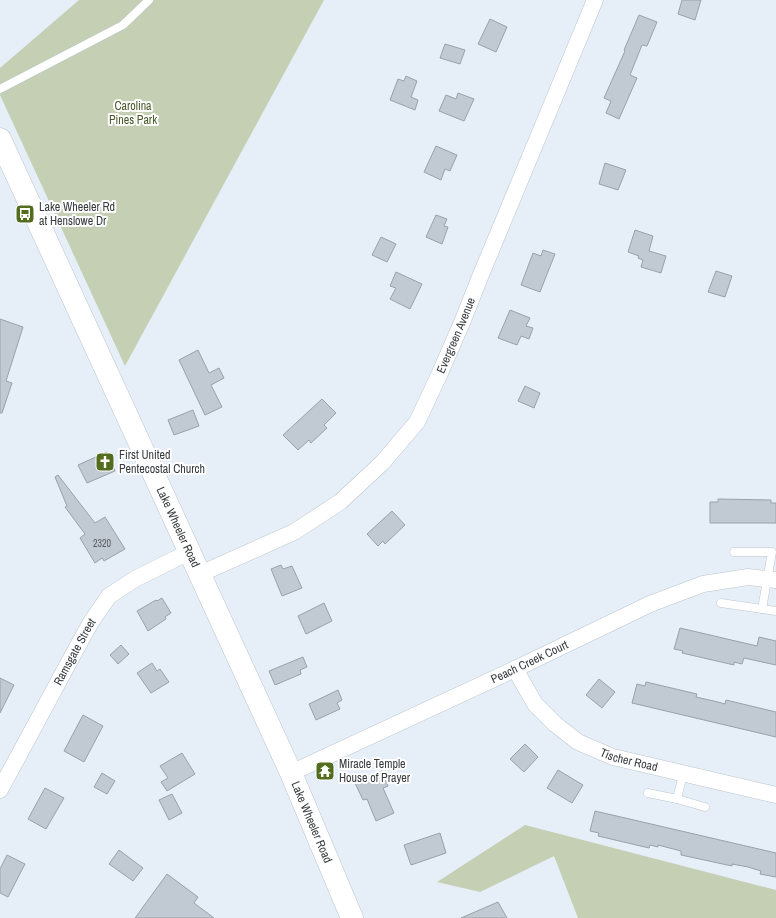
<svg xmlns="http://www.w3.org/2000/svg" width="776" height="918" font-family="'Archivo Narrow',sans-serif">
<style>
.green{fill:#c4cfb4}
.building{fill:#c1c9d2;stroke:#99a1a9}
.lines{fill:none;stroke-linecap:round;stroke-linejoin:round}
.lane-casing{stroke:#bcc5cd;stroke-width:9}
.street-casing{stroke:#bcc5cd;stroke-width:17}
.secondary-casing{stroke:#bcc5cd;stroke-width:23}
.lane{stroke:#fff;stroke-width:8}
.street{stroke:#fff;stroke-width:16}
.secondary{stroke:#fff;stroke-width:22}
.labels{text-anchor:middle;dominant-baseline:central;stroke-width:4;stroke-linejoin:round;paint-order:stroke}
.number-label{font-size:10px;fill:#5a5e63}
.park-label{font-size:12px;fill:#485a2a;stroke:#fff}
.poi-label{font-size:12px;fill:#373b3e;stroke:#fff;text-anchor:start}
.street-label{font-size:12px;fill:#373b3e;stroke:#fff}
</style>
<rect width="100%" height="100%" fill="#e6eff8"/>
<!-- green -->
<g class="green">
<path d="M 79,0 L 324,0 L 125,366 L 0,95 L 0,68 Z"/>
<path d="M 525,825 L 776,890 L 776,918 L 578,918 L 554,856 L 480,892 L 437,882 Z"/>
</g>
<!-- building -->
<g class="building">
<path d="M 682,0 L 701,0 L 695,20 L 678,14 Z"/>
<path d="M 639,15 L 657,22 L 647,46 L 642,45 L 630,75 L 637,78 L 619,119 L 606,113 L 611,101 L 604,98 L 625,51 L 624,50 Z"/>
<path d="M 490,19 L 507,27 L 496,52 L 478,44 Z"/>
<path d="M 445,44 L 465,50 L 460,64 L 440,58 Z"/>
<path d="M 406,76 L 417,81 L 411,97 L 418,100 L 415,110 L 390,100 L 398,79 L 404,81 Z"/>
<path d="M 458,93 L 474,99 L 464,121 L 439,111 L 446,95 L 456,99 Z"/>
<path d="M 436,146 L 457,155 L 450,171 L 445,169 L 441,180 L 424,172 Z"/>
<path d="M 605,163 L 626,170 L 618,190 L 599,184 Z"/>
<path d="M 436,215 L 447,219 L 444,226 L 448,227 L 442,244 L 426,237 Z"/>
<path d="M 635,230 L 653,236 L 649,251 L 666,256 L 661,273 L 641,267 L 643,260 L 638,258 L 639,256 L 628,252 Z"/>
<path d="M 381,237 L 396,244 L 387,262 L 372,255 Z"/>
<path d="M 543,250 L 555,254 L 540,292 L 521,285 L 533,253 L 541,256 Z"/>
<path d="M 716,271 L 732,276 L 725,297 L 708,292 Z"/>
<path d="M 396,272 L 422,284 L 410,309 L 390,299 L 396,288 L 390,286 Z"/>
<path d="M 510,310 L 530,318 L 526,326 L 533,328 L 529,339 L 521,336 L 517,345 L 498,338 Z"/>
<path d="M 0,319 L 23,327 L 6,381 L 12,383 L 2,413 L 0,413 Z"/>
<path d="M 198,350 L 209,373 L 219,368 L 224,378 L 211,385 L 222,407 L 205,415 L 179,360 Z"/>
<path d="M 525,386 L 540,393 L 534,408 L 518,401 Z"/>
<path d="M 322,399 L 336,413 L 324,425 L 327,428 L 311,443 L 309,440 L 298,450 L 283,435 Z"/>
<path d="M 193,410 L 199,426 L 174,435 L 168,420 Z"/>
<path d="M 107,452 L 115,471 L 87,483 L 78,465 Z"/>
<path d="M 58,475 L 95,523 L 105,517 L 125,549 L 104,561 L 102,558 L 95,563 L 80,538 L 85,534 L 65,507 L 67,506 L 55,477 Z"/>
<path d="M 718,499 L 771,500 L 771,503 L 776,503 L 776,523 L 710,523 L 710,502 L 718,502 Z"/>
<path d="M 392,511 L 405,525 L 385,544 L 383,541 L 378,546 L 367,534 Z"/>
<path d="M 281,565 L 283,569 L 292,566 L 302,588 L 282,596 L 271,569 Z"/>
<path d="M 162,598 L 171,613 L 165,617 L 166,619 L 148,631 L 137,611 L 156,600 L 157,601 Z"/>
<path d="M 324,603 L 332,621 L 306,634 L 298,616 Z"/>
<path d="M 680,628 L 757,646 L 759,637 L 776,641 L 776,665 L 744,658 L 742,664 L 734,662 L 734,665 L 682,653 L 683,651 L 674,649 Z"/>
<path d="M 121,645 L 129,654 L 118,664 L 110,655 Z"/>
<path d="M 303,657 L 307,667 L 300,670 L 301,674 L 275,685 L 269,671 Z"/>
<path d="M 152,663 L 157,671 L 160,669 L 169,682 L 151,693 L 137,673 Z"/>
<path d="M 0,678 L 14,685 L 0,713 Z"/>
<path d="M 599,679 L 615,692 L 602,708 L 586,695 Z"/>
<path d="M 646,682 L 697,694 L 696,697 L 718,702 L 725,704 L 726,700 L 776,712 L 776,737 L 632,703 L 637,684 L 645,686 Z"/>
<path d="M 338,690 L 342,700 L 337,703 L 340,709 L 316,720 L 309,704 Z"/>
<path d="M 83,715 L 103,726 L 84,762 L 64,751 Z"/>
<path d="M 525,744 L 538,757 L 524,772 L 510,759 Z"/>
<path d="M 182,753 L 195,774 L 167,791 L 161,782 L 168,778 L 160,766 Z"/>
<path d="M 558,770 L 583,785 L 572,803 L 547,788 Z"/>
<path d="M 382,771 L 388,786 L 383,788 L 394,813 L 376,821 L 367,799 L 363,800 L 355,783 Z"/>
<path d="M 102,773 L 115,781 L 107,794 L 94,787 Z"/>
<path d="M 45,788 L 64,798 L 46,829 L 28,819 Z"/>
<path d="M 172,794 L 182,813 L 169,820 L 159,800 Z"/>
<path d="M 595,811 L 776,853 L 776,877 L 760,874 L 761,871 L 748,867 L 732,864 L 732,866 L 681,855 L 681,851 L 658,845 L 658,847 L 650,845 L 649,848 L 598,836 L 599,833 L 590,831 Z"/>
<path d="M 440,833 L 446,853 L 411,865 L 404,845 Z"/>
<path d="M 119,850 L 143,868 L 133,881 L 109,864 Z"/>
<path d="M 7,855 L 25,864 L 8,897 L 0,893 L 0,869 Z"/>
<path d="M 167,874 L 198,897 L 194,903 L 214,918 L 135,918 Z"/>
<path d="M 498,902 L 507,918 L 461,918 Z"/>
</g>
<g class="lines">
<!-- lane casing -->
<g class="lane-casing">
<g id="lane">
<path d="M 0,89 L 123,25 L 149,0"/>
<path d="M 734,552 L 772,552 L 762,609"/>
<path d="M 721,603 L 776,611"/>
<path d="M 648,793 L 677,799 L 683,774"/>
<path d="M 677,799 L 705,807"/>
</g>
</g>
<!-- street casing -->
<g class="street-casing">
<g id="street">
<path id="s1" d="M 200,574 L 294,532 L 340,502 L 382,463 L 417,422 L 440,373 L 463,320 L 480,277 L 595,0"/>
<path id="s2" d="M 515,669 L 535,704 L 555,724 L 578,742 L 613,757 L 776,795"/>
<path id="s3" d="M 291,773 L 515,669 L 650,604 L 703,584 L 748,577 L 776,580"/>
<path id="s4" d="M 0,790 L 75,651 L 91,622 L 109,596 L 135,579 L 189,552"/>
</g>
</g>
<!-- secondary casing -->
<g class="secondary-casing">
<g id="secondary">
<path id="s5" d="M 0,139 L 291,773 L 352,918"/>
</g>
</g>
<!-- lane -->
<use href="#lane" class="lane"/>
<!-- street -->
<use href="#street" class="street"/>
<!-- secondary -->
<use href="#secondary" class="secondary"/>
</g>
<!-- icons -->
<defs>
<g id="bus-square" transform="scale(1)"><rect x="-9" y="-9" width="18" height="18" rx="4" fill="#536d1f" stroke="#fff"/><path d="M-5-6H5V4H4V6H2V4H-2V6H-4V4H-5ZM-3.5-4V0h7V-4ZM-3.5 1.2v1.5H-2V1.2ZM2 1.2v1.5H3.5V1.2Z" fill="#fff"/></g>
<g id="church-square" transform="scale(1)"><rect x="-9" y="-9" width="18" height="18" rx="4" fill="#536d1f" stroke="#fff"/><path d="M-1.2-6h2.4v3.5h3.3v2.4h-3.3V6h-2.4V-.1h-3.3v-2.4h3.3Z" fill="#fff"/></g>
<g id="temple-square" transform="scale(1)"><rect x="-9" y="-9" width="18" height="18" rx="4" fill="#536d1f" stroke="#fff"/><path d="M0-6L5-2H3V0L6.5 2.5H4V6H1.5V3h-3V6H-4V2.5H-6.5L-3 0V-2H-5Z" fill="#fff"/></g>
</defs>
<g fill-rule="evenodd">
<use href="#bus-square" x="25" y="214"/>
<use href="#church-square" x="105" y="462"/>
<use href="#temple-square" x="325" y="771"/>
</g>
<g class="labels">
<!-- number labels -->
<g class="number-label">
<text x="102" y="543">2320</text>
</g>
<!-- park labels -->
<g class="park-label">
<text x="133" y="106">Carolina<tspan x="133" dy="14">Pines Park</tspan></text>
</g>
<!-- poi labels -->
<g class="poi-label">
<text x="39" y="207">Lake Wheeler Rd<tspan x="39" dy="14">at Henslowe Dr</tspan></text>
<text x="119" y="455">First United<tspan x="119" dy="14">Pentecostal Church</tspan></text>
<text x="339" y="764">Miracle Temple<tspan x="339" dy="14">House of Prayer</tspan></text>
</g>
<!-- street labels -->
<g class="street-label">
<text stroke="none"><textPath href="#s1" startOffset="364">Evergreen Avenue</textPath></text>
<text stroke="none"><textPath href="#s5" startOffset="427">Lake Wheeler Road</textPath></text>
<text stroke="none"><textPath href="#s4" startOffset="157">Ramsgate Street</textPath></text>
<text stroke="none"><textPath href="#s3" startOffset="263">Peach Creek Court</textPath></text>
<text stroke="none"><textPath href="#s2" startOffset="152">Tischer Road</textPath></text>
<text stroke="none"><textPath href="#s5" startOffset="751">Lake Wheeler Road</textPath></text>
</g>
</g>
</svg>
